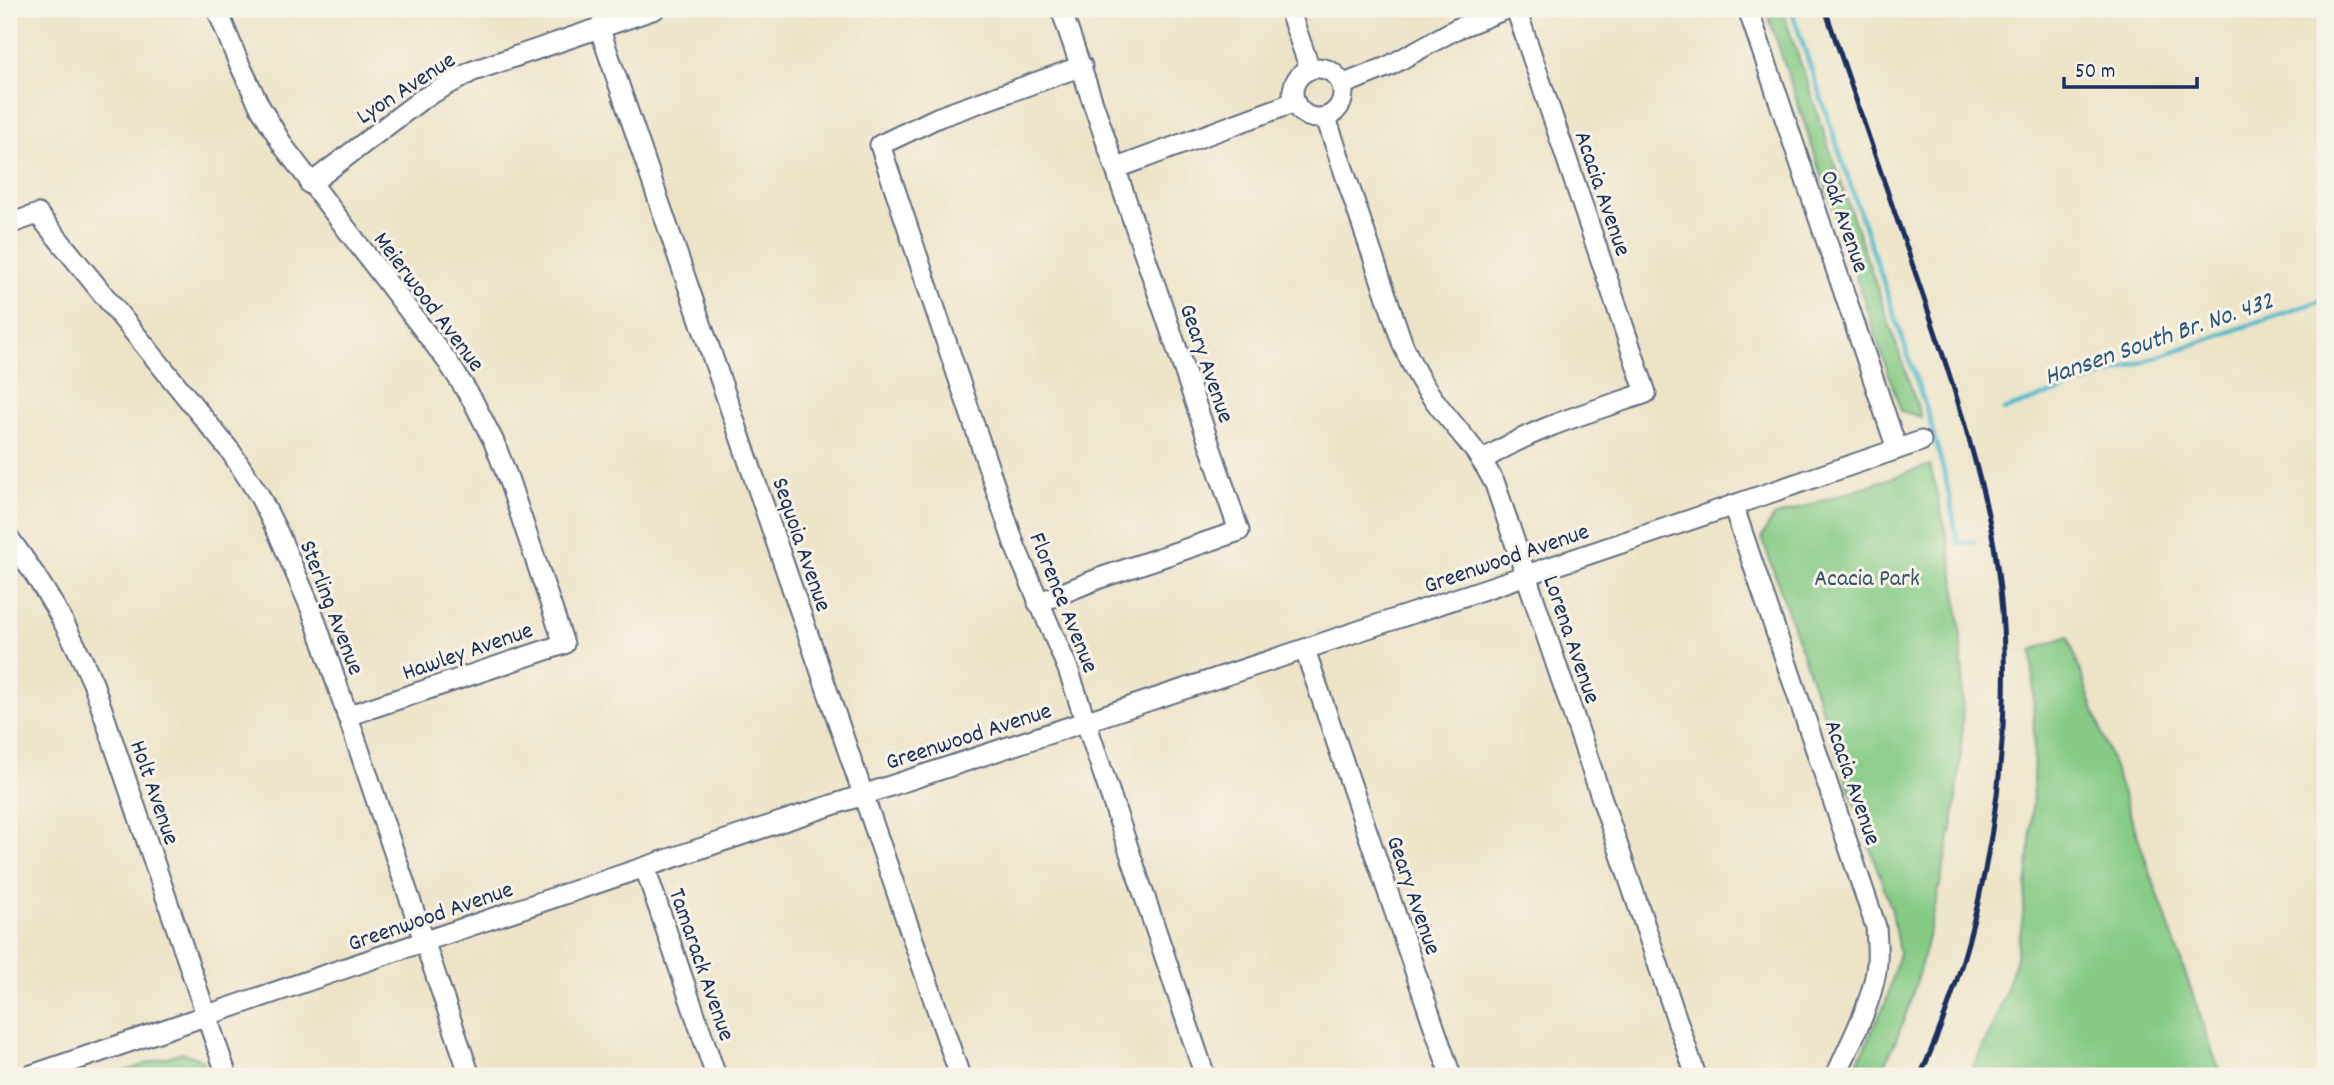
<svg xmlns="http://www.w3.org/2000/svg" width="2334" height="1085" font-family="Dekko,sans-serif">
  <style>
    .green { fill: #85cb85; stroke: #507d72; stroke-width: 2 }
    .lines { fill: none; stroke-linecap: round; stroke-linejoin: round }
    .stream { stroke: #4db8ca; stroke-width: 5 }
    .street-casing { stroke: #646e83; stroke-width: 23 }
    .street { stroke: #fff; stroke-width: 19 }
    .rail { stroke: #1b2f5e; stroke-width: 5 }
    .labels { text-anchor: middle; stroke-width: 6; stroke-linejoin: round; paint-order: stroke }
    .street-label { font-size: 24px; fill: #1b2f5e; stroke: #f7f3e8 }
    .park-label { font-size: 24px; fill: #365668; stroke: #f7f3e8 }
    .water-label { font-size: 26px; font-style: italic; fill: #2a587e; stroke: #f7f3e8 }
  </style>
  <rect width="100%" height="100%" fill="#f7f3e8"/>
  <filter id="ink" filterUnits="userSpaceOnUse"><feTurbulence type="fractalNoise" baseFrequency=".0143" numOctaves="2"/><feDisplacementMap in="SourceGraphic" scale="14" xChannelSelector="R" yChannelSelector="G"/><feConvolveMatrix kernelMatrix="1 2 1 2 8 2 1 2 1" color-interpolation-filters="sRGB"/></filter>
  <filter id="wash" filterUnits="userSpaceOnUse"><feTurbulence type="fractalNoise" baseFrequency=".00686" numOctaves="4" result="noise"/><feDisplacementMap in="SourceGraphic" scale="28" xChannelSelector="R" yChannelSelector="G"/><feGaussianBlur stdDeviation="1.57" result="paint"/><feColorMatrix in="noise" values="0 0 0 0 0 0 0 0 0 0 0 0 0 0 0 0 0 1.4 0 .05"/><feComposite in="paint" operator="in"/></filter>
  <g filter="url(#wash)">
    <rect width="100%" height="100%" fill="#ede4c7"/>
    <!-- green -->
    <g class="green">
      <path d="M 1766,9 L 1782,9 L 1921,417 L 1901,411 Z"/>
      <path d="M 1930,465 C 1936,492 1944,520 1949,547 C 1966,633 1967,736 1953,822 C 1947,854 1940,885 1933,916 C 1920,971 1906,1026 1879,1076 L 1851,1076 L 1887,999 L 1899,953 L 1892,911 L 1762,537 L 1773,517 Z"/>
      <path d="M 2068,636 L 2221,1076 L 1969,1076 C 1986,1041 2003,1006 2013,968 C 2021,939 2024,908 2027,879 C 2035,803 2035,726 2032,650 Z"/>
      <path d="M 182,1052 L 202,1060 L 208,1076 L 110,1076 Z"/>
    </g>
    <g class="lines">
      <!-- stream -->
      <g class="stream">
        <path d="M 1791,9 L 1929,417 L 1946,480 L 1958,543 L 1974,542"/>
        <path d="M 2004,410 L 2325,299"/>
      </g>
    </g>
  </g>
  <g filter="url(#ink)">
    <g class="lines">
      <!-- street casing -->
      <g class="street-casing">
        <g id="street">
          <path d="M 217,9 L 238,61 L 259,105 L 284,147 L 448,362 L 473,401 L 494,442 L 509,481 L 564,644 L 347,716"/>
          <path d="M 1289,9 L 1310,69"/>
          <path d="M 1748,9 L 1897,449"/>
          <path d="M 599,27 L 960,1076"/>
          <path d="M 1082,66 L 939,117 L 880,145 L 1015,546 L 1068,669 L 1205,1076"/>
          <circle cx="1318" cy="93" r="25"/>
          <path d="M 1342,85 L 1389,66 L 1456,29 L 1506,9"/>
          <path d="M 1326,118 L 1403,345 C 1412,365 1421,384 1435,401 C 1458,432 1477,448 1495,484 L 1696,1076"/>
          <path d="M 1117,168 L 1295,102"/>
          <path d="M 310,184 L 422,99 L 473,71 L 655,9"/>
          <path d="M 9,224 L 38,214 L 231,452 L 259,495 L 279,535 L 312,611 L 470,1076"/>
          <path d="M 1483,460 C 1533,428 1590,412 1646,393 L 1516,9"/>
          <path d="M 1733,505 L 1876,927 C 1877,944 1879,963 1874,981 C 1867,1013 1849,1045 1836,1076"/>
          <path d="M 9,538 C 45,587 69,628 93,683 L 227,1076"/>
          <path d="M 1038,603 L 1100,578 L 1239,531 L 1061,9"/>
          <path d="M 1305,650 L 1451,1076"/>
          <path d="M 645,868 L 716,1076"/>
          <path d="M 29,1076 C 308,981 586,885 866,794 C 1218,678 1570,562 1921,441"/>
        </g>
      </g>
      <!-- street -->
      <use href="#street" class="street"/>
      <!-- rail -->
      <path class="rail" d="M 1825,9 C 1855,96 1885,184 1915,272 C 1941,349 1968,426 1986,505 C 2027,684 1996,910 1920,1076"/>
    </g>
  </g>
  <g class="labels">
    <!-- street labels -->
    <g class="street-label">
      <text transform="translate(405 87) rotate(-33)" y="8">Lyon Avenue</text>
      <text transform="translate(1604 193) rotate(71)" y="8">Acacia Avenue</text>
      <text transform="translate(1846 221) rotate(71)" y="8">Oak Avenue</text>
      <text transform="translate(430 301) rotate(53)" y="8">Meierwood Avenue</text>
      <text transform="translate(1208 363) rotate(71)" y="8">Geary Avenue</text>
      <text transform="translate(803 544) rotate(71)" y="8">Sequoia Avenue</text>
      <text transform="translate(1506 557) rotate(-19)" y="8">Greenwood Avenue</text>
      <text transform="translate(1065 602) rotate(68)" y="8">Florence Avenue</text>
      <text transform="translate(333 607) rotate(69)" y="8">Sterling Avenue</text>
      <text transform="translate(1573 639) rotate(71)" y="8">Lorena Avenue</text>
      <text transform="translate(467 650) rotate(-19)" y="8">Hawley Avenue</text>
      <text transform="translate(968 735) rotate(-18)" y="8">Greenwood Avenue</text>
      <text transform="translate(1854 782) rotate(71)" y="8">Acacia Avenue</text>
      <text transform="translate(156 792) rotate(71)" y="8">Holt Avenue</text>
      <text transform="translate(1415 895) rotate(71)" y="8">Geary Avenue</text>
      <text transform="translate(430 915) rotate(-19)" y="8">Greenwood Avenue</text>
      <text transform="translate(703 964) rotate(71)" y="8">Tamarack Avenue</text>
    </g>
    <!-- park labels -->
    <g class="park-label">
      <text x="1867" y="585">Acacia Park</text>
    </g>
    <!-- water labels -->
    <g class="water-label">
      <text transform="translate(2158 337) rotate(-19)" y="9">Hansen South Br. No. 432</text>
    </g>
  </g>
  <!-- margin -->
  <rect width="2334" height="1085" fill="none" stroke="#f7f3e8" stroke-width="35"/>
  <!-- scale -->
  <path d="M2064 77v10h133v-10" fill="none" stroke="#1b2f5e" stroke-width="3.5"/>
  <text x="2075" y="77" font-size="21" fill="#1b2f5e" stroke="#f7f3e8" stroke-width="5" paint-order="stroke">50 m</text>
</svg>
